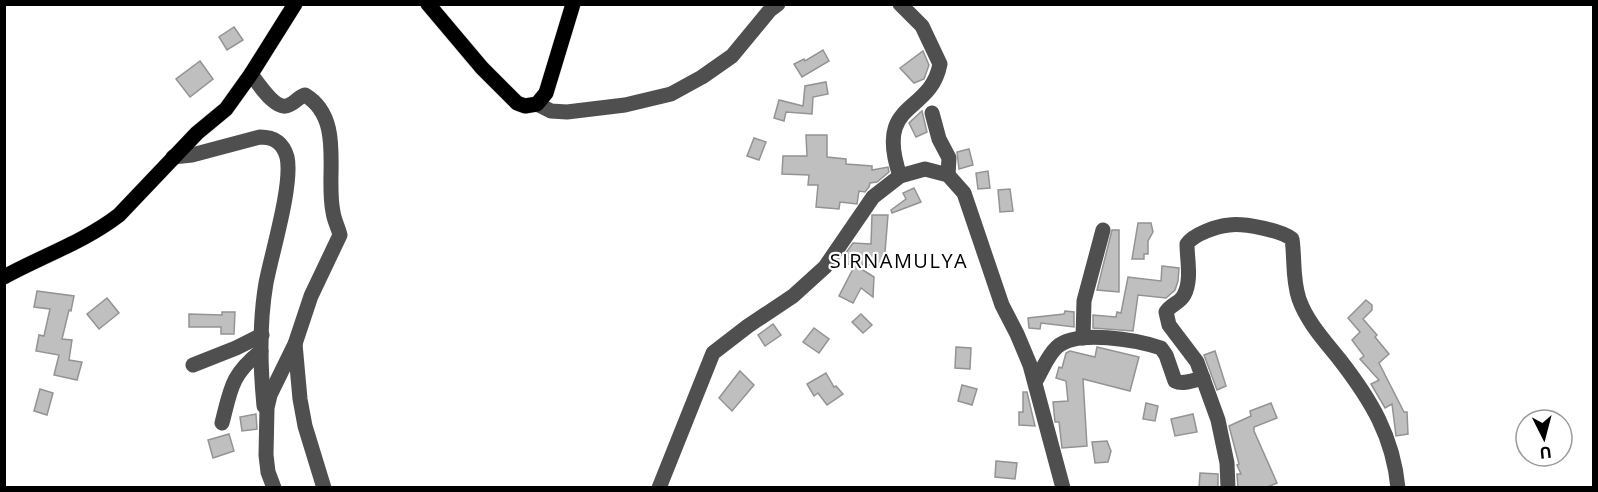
<svg xmlns="http://www.w3.org/2000/svg" width="1598" height="492" font-family="'Open Sans',sans-serif">
  <style>
    .building { fill: #bfbfbf; stroke: #939393; stroke-width: 1.5 }
    .lines { fill: none; stroke-linecap: round; stroke-linejoin: round }
    .major-casing { stroke: #dbdbdb; stroke-width: 16 }
    .minor { stroke: #4f4f4f; stroke-width: 15 }
    .major { stroke: #000; stroke-width: 15 }
    .labels { text-anchor: middle; stroke-width: 4.5; stroke-linejoin: round; paint-order: stroke }
    .quarter-label { font-size: 20px; letter-spacing: 1.5px; fill: #000; stroke: #fff }
  </style>
  <rect width="100%" height="100%" fill="#fff"/>
  <!-- building -->
  <g class="building">
    <path d="M 234,27 L 243,40 L 227,50 L 219,37 Z"/>
    <path d="M 823,50 L 829,61 L 802,77 L 794,64 L 804,59 L 805,61 Z"/>
    <path d="M 923,51 L 929,65 L 924,79 L 914,83 L 900,68 Z"/>
    <path d="M 200,61 L 213,79 L 190,97 L 176,79 Z"/>
    <path d="M 826,82 L 828,94 L 813,97 L 812,114 L 786,112 L 784,121 L 774,118 L 779,100 L 803,106 L 805,86 Z"/>
    <path d="M 922,111 L 927,132 L 916,137 L 909,123 Z"/>
    <path d="M 806,135 L 827,135 L 827,157 L 846,159 L 846,164 L 872,166 L 872,170 L 888,167 L 889,172 L 877,182 L 870,183 L 869,187 L 865,192 L 859,191 L 857,204 L 840,202 L 839,209 L 816,207 L 818,185 L 808,185 L 809,175 L 782,174 L 783,156 L 807,156 Z"/>
    <path d="M 754,138 L 766,142 L 759,160 L 747,156 Z"/>
    <path d="M 969,149 L 973,165 L 959,169 L 957,152 Z"/>
    <path d="M 988,171 L 990,188 L 978,189 L 976,173 Z"/>
    <path d="M 914,188 L 921,202 L 892,213 L 891,210 L 906,199 L 903,193 Z"/>
    <path d="M 1010,189 L 1013,211 L 1000,212 L 998,190 Z"/>
    <path d="M 872,215 L 888,215 L 884,265 L 845,264 L 845,254 L 853,243 L 871,244 Z"/>
    <path d="M 1138,223 L 1151,223 L 1153,232 L 1148,241 L 1148,254 L 1144,254 L 1144,259 L 1132,259 Z"/>
    <path d="M 1112,230 L 1119,230 L 1119,292 L 1097,290 Z"/>
    <path d="M 855,265 L 874,277 L 873,297 L 861,288 L 853,303 L 839,296 Z"/>
    <path d="M 1162,266 L 1179,268 L 1178,281 L 1175,290 L 1166,298 L 1138,295 L 1133,331 L 1093,328 L 1093,315 L 1116,317 L 1117,312 L 1121,313 L 1128,277 L 1161,281 Z"/>
    <path d="M 37,291 L 74,296 L 71,311 L 69,310 L 62,339 L 72,340 L 69,360 L 82,362 L 77,380 L 54,375 L 59,355 L 36,351 L 39,335 L 44,336 L 50,309 L 34,307 Z"/>
    <path d="M 107,298 L 119,313 L 99,329 L 87,314 Z"/>
    <path d="M 1366,300 L 1372,305 L 1372,310 L 1363,319 L 1377,335 L 1375,337 L 1389,354 L 1379,363 L 1404,412 L 1407,412 L 1408,434 L 1396,436 L 1392,404 L 1385,408 L 1371,384 L 1379,380 L 1360,359 L 1364,356 L 1352,340 L 1360,332 L 1348,318 Z"/>
    <path d="M 1065,311 L 1074,312 L 1074,327 L 1041,323 L 1040,329 L 1029,328 L 1028,318 L 1064,314 Z"/>
    <path d="M 222,312 L 235,312 L 234,334 L 221,334 L 221,327 L 189,327 L 189,314 L 222,315 Z"/>
    <path d="M 861,314 L 872,325 L 863,333 L 852,322 Z"/>
    <path d="M 773,324 L 781,335 L 765,346 L 758,335 Z"/>
    <path d="M 814,328 L 829,339 L 819,353 L 803,342 Z"/>
    <path d="M 956,347 L 971,348 L 970,369 L 955,368 Z"/>
    <path d="M 1097,347 L 1139,357 L 1130,391 L 1083,379 L 1087,446 L 1062,448 L 1059,422 L 1055,422 L 1053,402 L 1068,401 L 1066,381 L 1056,378 L 1059,367 L 1062,368 L 1066,353 L 1070,351 L 1095,357 Z"/>
    <path d="M 1215,351 L 1226,386 L 1217,390 L 1204,355 Z"/>
    <path d="M 740,371 L 754,385 L 732,411 L 719,398 Z"/>
    <path d="M 826,373 L 834,387 L 836,386 L 843,394 L 827,405 L 818,393 L 814,396 L 807,384 Z"/>
    <path d="M 962,385 L 977,389 L 972,405 L 958,401 Z"/>
    <path d="M 40,389 L 53,393 L 47,415 L 34,411 Z"/>
    <path d="M 1023,392 L 1027,392 L 1035,426 L 1019,425 L 1019,412 L 1023,412 Z"/>
    <path d="M 1146,403 L 1158,406 L 1155,421 L 1143,419 Z"/>
    <path d="M 1271,403 L 1277,418 L 1254,427 L 1254,431 L 1277,483 L 1265,488 L 1238,488 L 1237,474 L 1241,474 L 1237,465 L 1239,464 L 1229,426 L 1251,416 L 1250,411 Z"/>
    <path d="M 256,414 L 257,429 L 242,431 L 240,417 Z"/>
    <path d="M 1193,414 L 1197,432 L 1175,436 L 1171,419 Z"/>
    <path d="M 229,434 L 234,451 L 213,458 L 208,440 Z"/>
    <path d="M 1107,441 L 1111,451 L 1108,462 L 1095,463 L 1092,442 Z"/>
    <path d="M 996,461 L 1017,463 L 1015,479 L 995,477 Z"/>
    <path d="M 1200,473 L 1218,474 L 1218,488 L 1199,488 Z"/>
  </g>
  <g class="lines">
    <!-- major casing -->
    <g class="major-casing">
      <g id="major">
        <path d="M 428,4 L 482,68 L 517,103 L 525,106 L 537,104 L 546,93 L 573,4"/>
        <path d="M 4,277 C 42,256 84,242 119,215 L 197,133 L 226,109 L 251,74 L 295,4"/>
      </g>
    </g>
    <!-- minor -->
    <g class="minor">
      <path d="M 900,4 L 922,26 L 940,64 C 930,116 874,99 900,176"/>
      <path d="M 251,74 C 258,83 276,112 289,105 C 295,103 298,97 305,95 C 345,119 325,175 333,212 C 334,220 338,227 340,235 L 311,296 L 295,344 L 270,395 L 267,408 L 266,455 L 268,472 L 274,488"/>
      <path d="M 537,104 L 551,111 L 567,112 L 625,105 L 671,94 L 702,77 L 732,56 L 770,10 L 778,4"/>
      <path d="M 932,113 L 939,139 L 949,158 L 948,175"/>
      <path d="M 173,157 L 192,155 L 260,137 C 274,137 283,143 287,157 C 293,184 272,252 266,283 C 259,324 260,365 264,406"/>
      <path d="M 1083,338 L 1084,301 L 1103,230"/>
      <path d="M 295,344 L 300,399 L 305,426 L 324,488"/>
      <path d="M 193,365 L 236,348 L 262,335"/>
      <path d="M 1035,382 C 1042,371 1047,356 1057,347 C 1077,329 1137,340 1161,348 L 1166,355 L 1175,381 C 1183,385 1194,380 1203,378"/>
      <path d="M 222,423 C 231,388 231,375 261,351"/>
      <path d="M 659,488 L 713,353 L 748,326 L 793,296 L 825,267 L 873,197 L 900,176 L 925,169 L 948,175 L 964,193 L 1002,305 L 1017,334 L 1030,365 L 1063,488"/>
      <path d="M 1228,488 L 1227,463 L 1218,420 L 1197,362 L 1169,325 L 1166,312 C 1171,304 1180,303 1184,295 C 1192,280 1187,260 1187,244 C 1194,234 1217,226 1229,225 C 1244,223 1280,230 1292,239 C 1295,259 1292,278 1299,299 C 1307,322 1325,341 1340,360 C 1371,400 1393,436 1398,488"/>
    </g>
    <!-- major -->
    <use href="#major" class="major"/>
  </g>
  <g class="labels">
    <!-- quarter labels -->
    <g class="quarter-label">
      <text x="899" y="268">SIRNAMULYA</text>
    </g>
  </g>
  <!-- border -->
  <rect width="1598" height="492" fill="none" stroke="#000000" stroke-width="12"/>
  <!-- north arrow -->
  <g transform="translate(1544 438) rotate(174)"><circle r="28" fill="#ffffff" stroke="#999999" stroke-width="1.5"/>
  <path d="M0-4.5L10 22L0 15L-10 22Z" fill="#000000"/>
  <text y="-9" font-size="16" font-weight="bold" text-anchor="middle" fill="#000000">U</text>
  </g>
</svg>
